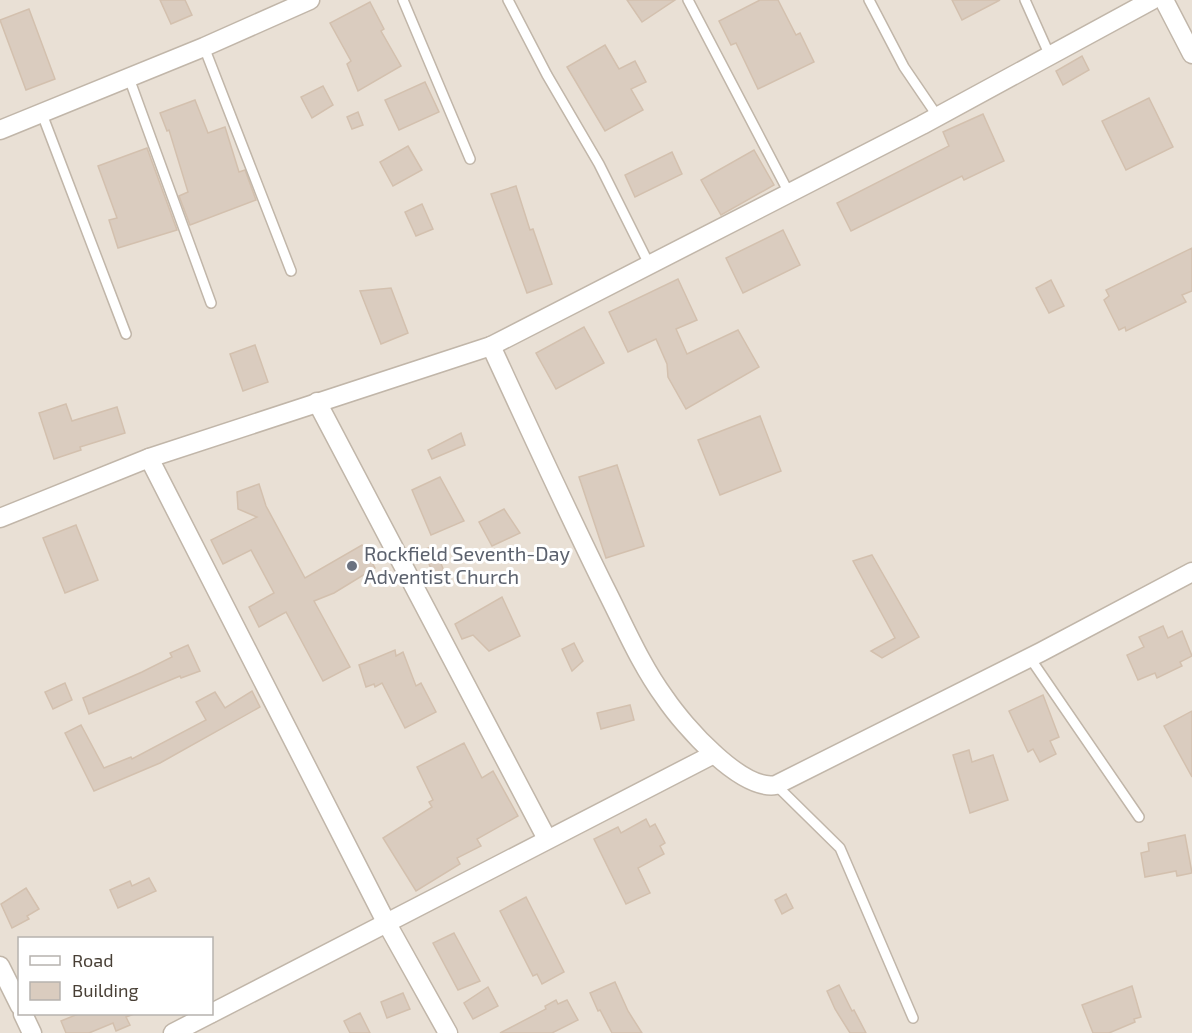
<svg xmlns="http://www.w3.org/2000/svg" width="1192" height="1033" font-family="'Exo 2',sans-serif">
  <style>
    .residential { fill: #e9e0d5; fill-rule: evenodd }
    .building { fill: #daccbf; stroke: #d3c0ae; stroke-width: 1.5 }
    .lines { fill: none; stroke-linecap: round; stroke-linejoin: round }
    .lane-casing { stroke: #c1b6a9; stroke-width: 12 }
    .street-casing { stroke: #c1b6a9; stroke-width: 21 }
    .lane { stroke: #fff; stroke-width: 9 }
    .street { stroke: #fff; stroke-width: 18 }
    .worship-dot { fill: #6b7280; stroke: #fff; stroke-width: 2 }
    .labels { text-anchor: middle; stroke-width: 6; stroke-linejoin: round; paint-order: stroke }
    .worship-label { font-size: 20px; fill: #5b616d; stroke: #fff; text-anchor: start }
  </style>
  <rect width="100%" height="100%" fill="#f5efe7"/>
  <!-- residential -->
  <path class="residential" d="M 0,0 L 1192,0 L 1192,1033 L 0,1033 ZM 20,938 L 212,938 L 212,1014 L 20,1014 Z"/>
  <!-- building -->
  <g class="building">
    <path d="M 160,0 L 185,0 L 192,15 L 171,24 Z"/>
    <path d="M 627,0 L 675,0 L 642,22 Z"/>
    <path d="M 760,0 L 778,0 L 796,35 L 800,33 L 814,62 L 758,89 L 736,43 L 731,45 L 719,21 Z"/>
    <path d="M 952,0 L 1000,0 L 962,20 Z"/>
    <path d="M 370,2 L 384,29 L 381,31 L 401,66 L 358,91 L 347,64 L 351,61 L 330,23 Z"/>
    <path d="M 29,9 L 55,79 L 26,90 L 0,20 Z"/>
    <path d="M 605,45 L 619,69 L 635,61 L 646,82 L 631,89 L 643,110 L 605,131 L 567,67 Z"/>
    <path d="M 1082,56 L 1089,70 L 1063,85 L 1056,71 Z"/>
    <path d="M 425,82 L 439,112 L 399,130 L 385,100 Z"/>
    <path d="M 323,86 L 333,105 L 312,118 L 301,97 Z"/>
    <path d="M 1149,98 L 1173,147 L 1126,170 L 1102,121 Z"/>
    <path d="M 195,100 L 208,133 L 225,127 L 239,172 L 245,170 L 256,200 L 190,225 L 179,196 L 188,192 L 169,130 L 167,131 L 160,113 Z"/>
    <path d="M 358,112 L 363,125 L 352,129 L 347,117 Z"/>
    <path d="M 983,114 L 1004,161 L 964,180 L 962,176 L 851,231 L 837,203 L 949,146 L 943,132 Z"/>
    <path d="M 408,146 L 422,170 L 393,186 L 380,162 Z"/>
    <path d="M 147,148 L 177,230 L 118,248 L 109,220 L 117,218 L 98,166 Z"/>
    <path d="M 754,150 L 774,185 L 721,215 L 701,180 Z"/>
    <path d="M 672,152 L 682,174 L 635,197 L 625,175 Z"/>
    <path d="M 516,186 L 530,230 L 533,229 L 552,284 L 527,293 L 491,194 Z"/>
    <path d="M 422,204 L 433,229 L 416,236 L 405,212 Z"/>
    <path d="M 783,230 L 800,265 L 743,293 L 726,258 Z"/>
    <path d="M 1192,248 L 1192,291 L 1182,295 L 1186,302 L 1126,331 L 1125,327 L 1119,330 L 1104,300 L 1109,296 L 1106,290 Z"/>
    <path d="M 678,279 L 697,320 L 676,329 L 687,354 L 738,330 L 759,367 L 686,409 L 668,377 L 667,364 L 656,339 L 628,352 L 609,312 Z"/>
    <path d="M 1051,280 L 1064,306 L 1049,313 L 1036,288 Z"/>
    <path d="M 391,288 L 408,333 L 381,344 L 360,291 Z"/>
    <path d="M 584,327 L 604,363 L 556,389 L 536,353 Z"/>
    <path d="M 255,345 L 268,382 L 243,391 L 230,354 Z"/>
    <path d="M 66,404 L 72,421 L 117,407 L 125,433 L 80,447 L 81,450 L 54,459 L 39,413 Z"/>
    <path d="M 760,416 L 781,471 L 720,495 L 698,440 Z"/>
    <path d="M 461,433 L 465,445 L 432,459 L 428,450 Z"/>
    <path d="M 617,465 L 644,546 L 606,558 L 579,477 Z"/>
    <path d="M 440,477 L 464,521 L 431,535 L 412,490 Z"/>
    <path d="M 259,484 L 266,506 L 305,578 L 362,545 L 375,568 L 334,593 L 314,601 L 350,667 L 323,681 L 286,612 L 259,627 L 249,607 L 274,593 L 251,550 L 223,564 L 211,540 L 257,517 L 238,509 L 237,492 Z"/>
    <path d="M 504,509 L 520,533 L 492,546 L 479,522 Z"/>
    <path d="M 76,525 L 98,580 L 65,593 L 43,538 Z"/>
    <path d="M 434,546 L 448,581 L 438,585 L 423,550 Z"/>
    <path d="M 872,555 L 919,637 L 882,658 L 871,651 L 895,638 L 853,561 Z"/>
    <path d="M 502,597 L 520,636 L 489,651 L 473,635 L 462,639 L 455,624 Z"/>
    <path d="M 1163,626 L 1168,638 L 1182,631 L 1192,656 L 1180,662 L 1182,666 L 1157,678 L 1155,673 L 1138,680 L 1127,655 L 1144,647 L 1139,637 Z"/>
    <path d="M 574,643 L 583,661 L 572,671 L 562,649 Z"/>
    <path d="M 188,645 L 200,671 L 181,678 L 180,676 L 89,714 L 83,698 L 142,672 L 172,657 L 170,653 Z"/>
    <path d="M 395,650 L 396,656 L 403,652 L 416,686 L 421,683 L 436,712 L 405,728 L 382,683 L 375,687 L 374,684 L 366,687 L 359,665 Z"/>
    <path d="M 65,683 L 72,700 L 53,709 L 45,692 Z"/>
    <path d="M 252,691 L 260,707 L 160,763 L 94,791 L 65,733 L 81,725 L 104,768 L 131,757 L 132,759 L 206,720 L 196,702 L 215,692 L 225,708 Z"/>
    <path d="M 1043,695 L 1059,737 L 1050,741 L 1056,754 L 1040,762 L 1033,749 L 1028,752 L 1009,711 Z"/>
    <path d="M 630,705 L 634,720 L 601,729 L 597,713 Z"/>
    <path d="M 1192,711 L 1192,777 L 1164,726 Z"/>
    <path d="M 464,743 L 482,778 L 493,771 L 518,816 L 477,839 L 481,846 L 457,858 L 460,864 L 416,891 L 383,838 L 432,807 L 429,802 L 433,800 L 417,767 Z"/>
    <path d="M 969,750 L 972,762 L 993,755 L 1008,800 L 970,813 L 953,755 Z"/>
    <path d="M 646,819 L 650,827 L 655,824 L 665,843 L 660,846 L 664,854 L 638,868 L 650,893 L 626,904 L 594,839 L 618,827 L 621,833 Z"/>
    <path d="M 1185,835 L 1192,873 L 1177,876 L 1176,871 L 1145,877 L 1141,853 L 1149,851 L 1148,843 Z"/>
    <path d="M 149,878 L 156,891 L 118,908 L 110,890 L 130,881 L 132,886 Z"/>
    <path d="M 26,888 L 39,909 L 27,916 L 29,919 L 12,928 L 1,904 Z"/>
    <path d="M 786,894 L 793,908 L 782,914 L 775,900 Z"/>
    <path d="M 526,897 L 564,972 L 542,984 L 537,974 L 533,976 L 500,911 Z"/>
    <path d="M 454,933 L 480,981 L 458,990 L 433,943 Z"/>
    <path d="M 615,982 L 628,1011 L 642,1033 L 612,1033 L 600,1010 L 598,1011 L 590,993 Z"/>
    <path d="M 839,985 L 852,1011 L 854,1010 L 866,1033 L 850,1033 L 835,1009 L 827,991 Z"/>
    <path d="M 1132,986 L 1141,1017 L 1134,1019 L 1135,1022 L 1109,1033 L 1093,1033 L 1082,1005 Z"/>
    <path d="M 488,987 L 498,1006 L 473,1019 L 464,1003 Z"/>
    <path d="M 403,993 L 410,1009 L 387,1018 L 381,1002 Z"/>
    <path d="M 556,1000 L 558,1004 L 567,1000 L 578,1020 L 552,1033 L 500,1033 L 546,1009 L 545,1006 Z"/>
    <path d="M 360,1013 L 370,1033 L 350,1033 L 344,1021 Z"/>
    <path d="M 78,1014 L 134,1014 L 126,1017 L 130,1025 L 116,1031 L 113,1023 L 89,1033 L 66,1033 L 61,1021 Z"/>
  </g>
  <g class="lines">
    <!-- lane casing -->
    <g class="lane-casing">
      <g id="lane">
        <path d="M 403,0 L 470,159"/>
        <path d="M 508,0 L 547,75 L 599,164 L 650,266"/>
        <path d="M 688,0 L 789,193"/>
        <path d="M 869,0 L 904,67 L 938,117"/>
        <path d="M 1025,0 L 1050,56"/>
        <path d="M 204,47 L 291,271"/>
        <path d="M 129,78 L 211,303"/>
        <path d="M 42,114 L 126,334"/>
        <path d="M 1030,658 L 1139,817"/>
        <path d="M 776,785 L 840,848 L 913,1018"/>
      </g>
    </g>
    <!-- street casing -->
    <g class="street-casing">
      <g id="street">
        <path d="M 1164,0 L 1192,54"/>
        <path d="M 0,130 L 204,47 L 310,0"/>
        <path d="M 491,346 C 528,426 565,507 604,586 C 623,623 640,664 665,698 C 684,726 741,791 776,785 L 1041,652 L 1192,572"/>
        <path d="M 317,402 L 547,839"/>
        <path d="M 149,458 L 491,346 L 922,125 L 1152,0"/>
        <path d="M 0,518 L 149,458 L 386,922 L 448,1033"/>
        <path d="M 0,966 L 20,1006"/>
        <path d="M 212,1013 L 714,754"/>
        <path d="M 23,1014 L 32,1033"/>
        <path d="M 173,1033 L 210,1014"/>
      </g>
    </g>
    <!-- lane -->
    <use href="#lane" class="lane"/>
    <!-- street -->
    <use href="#street" class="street"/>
  </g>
  <!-- markers -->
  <circle class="worship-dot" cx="352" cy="566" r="6"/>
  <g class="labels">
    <!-- worship labels -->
    <g class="worship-label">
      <text x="364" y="561">Rockfield Seventh-Day<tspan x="364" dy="23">Adventist Church</tspan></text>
    </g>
  </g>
  <!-- legend -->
  <rect x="18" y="937" width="195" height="78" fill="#ffffff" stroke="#b6b2ae" stroke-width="1.5"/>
  <rect x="30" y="956" width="30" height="9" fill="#ffffff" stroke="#b6b2ae" stroke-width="1.5"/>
  <text x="72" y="967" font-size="18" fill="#483f35">Road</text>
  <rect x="30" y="982" width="30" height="18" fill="#daccbf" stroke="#b6b2ae" stroke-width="1.5"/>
  <text x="72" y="997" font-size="18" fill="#483f35">Building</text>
</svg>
